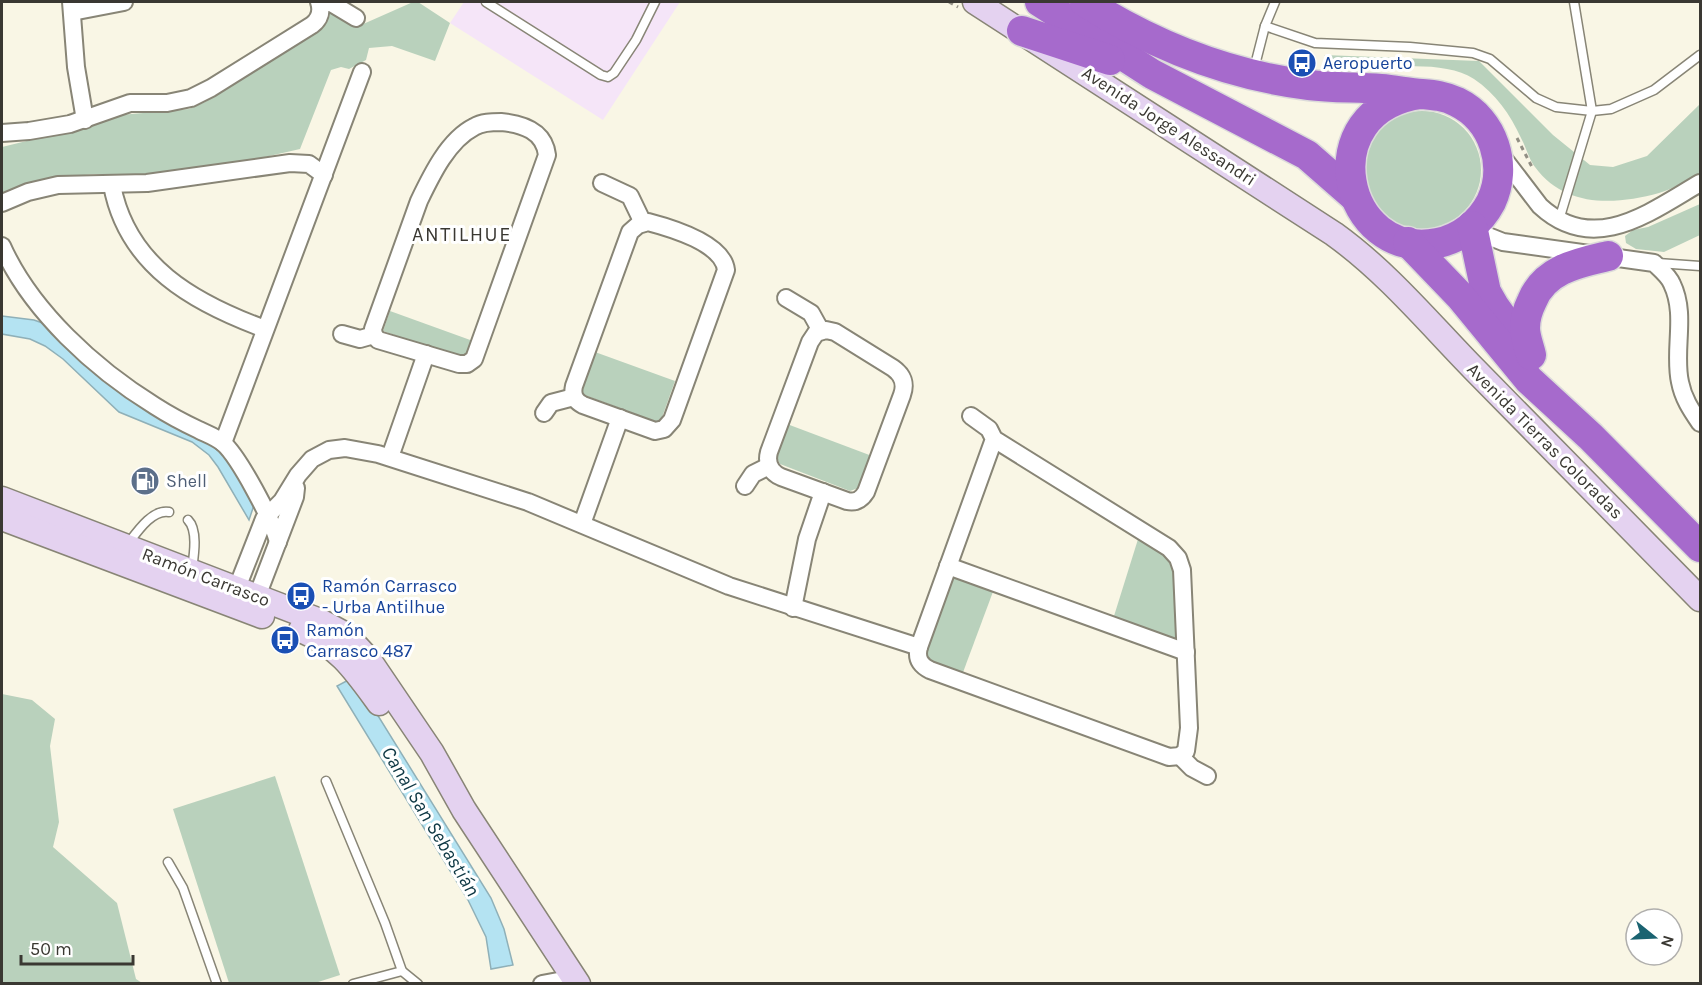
<svg xmlns="http://www.w3.org/2000/svg" width="1702" height="985" font-family="Karla,sans-serif">
  <style>
    .education { fill: #f5e5f8 }
    .green { fill: #b9d1bc }
    .water { fill: #b4e3f2; stroke: #8fb0b8; stroke-width: 1.5 }
    .lines { fill: none; stroke-linecap: round; stroke-linejoin: round }
    .lane-casing { stroke: #888576; stroke-width: 11 }
    .street-casing { stroke: #888576; stroke-width: 20 }
    .secondary-casing { stroke: #888576; stroke-width: 27 }
    .highway-casing { stroke: #dcdbda; stroke-width: 33 }
    .path { stroke: #928f84; stroke-width: 3; stroke-dasharray: 4.5 4.5; stroke-linecap: butt }
    .lane { stroke: #fff; stroke-width: 8 }
    .street { stroke: #fff; stroke-width: 16 }
    .secondary { stroke: #e4d2f0; stroke-width: 24 }
    .highway { stroke: #a66acc; stroke-width: 30 }
    .labels { text-anchor: middle; stroke-width: 6; stroke-linejoin: round; paint-order: stroke }
    .transit-label { font-size: 18px; fill: #164399; stroke: #fff; text-anchor: start }
    .street-label { font-size: 18px; fill: #3a3832; stroke: #fff }
    .service-label { font-size: 18px; fill: #4e5e75; stroke: #fff; text-anchor: start }
    .neighbourhood-label { font-size: 20px; letter-spacing: 1.5px; fill: #3a3832; stroke: #fff }
    .water-label { font-size: 20px; font-style: italic; fill: #0d3743; stroke: #fff }
  </style>
  <rect width="100%" height="100%" fill="#f9f6e5"/>
  <!-- education -->
  <path class="education" d="M 464,2 L 680,2 L 603,120 L 450,23 Z"/>
  <!-- green -->
  <g class="green">
    <path d="M 413,2 L 418,2 L 450,23 L 435,61 L 392,46 L 369,48 L 366,60 L 349,69 L 341,67 L 331,70 L 300,149 L 248,161 L 164,174 L 95,174 L 63,177 L 2,198 L 2,147 L 92,125 L 120,115 L 189,109 L 205,102 L 287,51 L 318,30 L 331,10 L 361,25 Z"/>
    <path d="M 1324,55 L 1479,61 L 1553,135 L 1590,165 L 1613,167 L 1647,156 L 1700,104 L 1700,174 C 1687,180 1673,189 1659,193 C 1615,205 1565,208 1535,167 C 1529,159 1526,147 1521,138 C 1510,114 1496,94 1474,79 C 1443,59 1388,68 1353,70 L 1339,65 Z"/>
    <circle cx="1422" cy="170" r="59"/>
    <path d="M 1700,204 L 1700,235 L 1664,252 L 1636,249 L 1626,243 L 1625,236 L 1633,230 L 1648,227 Z"/>
    <path d="M 390,311 L 473,341 L 466,360 L 383,331 Z"/>
    <path d="M 595,352 L 675,381 L 660,423 L 579,393 Z"/>
    <path d="M 787,424 L 872,456 L 861,487 L 850,491 L 780,464 L 776,456 Z"/>
    <path d="M 1139,536 L 1173,558 L 1176,640 L 1114,616 Z"/>
    <path d="M 962,577 L 994,589 L 962,675 L 922,660 L 953,579 Z"/>
    <path d="M 2,694 L 32,700 L 55,719 L 50,746 L 59,822 L 53,847 L 117,903 L 136,979 L 142,983 L 2,983 Z"/>
    <path d="M 275,776 L 340,975 L 315,983 L 229,983 L 173,809 Z"/>
  </g>
  <!-- water -->
  <g class="water">
    <path d="M 2,316 L 34,320 L 48,325 L 228,456 L 255,502 L 249,520 L 218,467 L 209,455 L 192,442 L 119,412 L 63,359 L 45,346 L 30,339 L 2,334 Z"/>
    <path d="M 354,677 L 491,898 L 504,929 L 513,965 L 491,969 L 486,937 L 468,900 L 337,686 Z"/>
  </g>
  <g class="lines">
    <!-- lane casing -->
    <g class="lane-casing">
      <g id="lane">
        <path d="M 486,2 L 601,75 L 608,77 L 614,73 L 636,40 L 655,2"/>
        <path d="M 1265,26 L 1315,43 L 1410,47 L 1473,53 L 1490,59 L 1536,98 L 1556,107 L 1592,111 L 1611,109 L 1654,90 L 1700,55"/>
        <path d="M 1254,69 L 1265,26 L 1275,2"/>
        <path d="M 1559,220 L 1592,111 L 1574,2"/>
        <path d="M 1658,263 L 1700,266"/>
        <path d="M 188,520 C 198,530 194,555 192,569"/>
        <path d="M 127,545 C 137,532 152,509 169,512"/>
        <path d="M 326,781 L 385,923 L 402,971 L 418,984"/>
        <path d="M 168,862 L 183,888 L 217,984"/>
        <path d="M 353,984 L 402,971"/>
      </g>
    </g>
    <!-- street casing -->
    <g class="street-casing">
      <g id="street">
        <path d="M 71,2 L 76,67 L 85,120"/>
        <path d="M 320,3 L 331,3 L 356,18"/>
        <path d="M 72,12 L 124,2"/>
        <path d="M 501,122 C 523,124 544,131 547,155 L 474,359 L 467,364 L 459,364 L 378,340 L 374,335 L 373,329 L 419,201 C 431,176 448,140 474,127 C 482,122 492,122 501,122 Z"/>
        <path d="M 2,133 L 29,131 L 70,124 L 130,103 L 167,103 L 191,98 L 211,88 L 312,25 C 320,19 322,11 319,2"/>
        <path d="M 1501,155 L 1540,206 C 1594,256 1650,212 1700,183"/>
        <path d="M 602,183 L 630,196 L 643,223"/>
        <path d="M 112,185 C 127,266 194,303 265,329"/>
        <path d="M 2,203 L 28,192 L 58,185 L 147,183 L 290,163 L 309,164 L 324,175"/>
        <path d="M 648,222 C 671,228 723,243 726,270 L 672,420 L 664,429 L 655,431 L 583,405 C 575,401 572,395 574,386 L 630,232 L 638,225 Z"/>
        <path d="M 1472,226 L 1488,236 L 1503,242 L 1654,263 C 1660,269 1669,276 1672,284 C 1687,315 1673,350 1680,382 C 1683,398 1691,410 1700,423"/>
        <path d="M 2,246 C 31,311 95,369 155,406 C 169,415 184,423 199,430 C 207,434 216,437 223,443 C 239,457 273,521 278,542"/>
        <path d="M 786,298 L 811,313 L 821,331"/>
        <path d="M 826,330 L 835,332 L 893,368 C 903,375 906,384 902,395 L 866,492 C 861,500 856,503 847,501 L 781,477 C 770,472 766,463 769,452 L 810,342 L 816,333 Z"/>
        <path d="M 342,334 L 360,339 L 374,335"/>
        <path d="M 544,413 L 551,403 L 574,397"/>
        <path d="M 971,416 L 989,429 L 994,439 L 1169,548 L 1178,558 L 1182,570 L 1189,728 L 1186,751 L 1180,756 L 1169,757 L 930,670 C 920,665 916,658 919,647 L 994,439"/>
        <path d="M 223,443 L 362,72"/>
        <path d="M 390,457 L 426,354"/>
        <path d="M 745,486 L 753,474 L 769,466"/>
        <path d="M 582,524 L 620,418"/>
        <path d="M 948,566 L 1186,652"/>
        <path d="M 233,598 L 264,519 L 282,501 L 298,475 L 312,459 L 329,450 L 345,448 L 378,454 L 528,502 L 729,586 L 919,647"/>
        <path d="M 253,607 L 295,497 L 296,488"/>
        <path d="M 793,608 L 807,539 L 823,492"/>
        <path d="M 1180,756 L 1192,768 L 1207,776"/>
        <path d="M 542,984 L 574,978"/>
      </g>
    </g>
    <!-- secondary casing -->
    <g class="secondary-casing">
      <g id="secondary">
        <path d="M 975,2 L 1334,234 C 1387,272 1429,323 1474,369 C 1549,446 1625,522 1700,599"/>
        <path d="M 2,499 L 320,621 L 346,635 L 369,660 L 432,753 L 464,810 L 578,984"/>
        <path d="M 2,518 L 262,616"/>
        <path d="M 301,630 C 339,646 355,670 379,703"/>
      </g>
    </g>
    <!-- highway casing -->
    <g class="highway-casing">
      <g id="highway">
        <path d="M 1040,2 L 1152,74 L 1307,155 L 1355,197"/>
        <path d="M 1085,2 C 1153,45 1228,75 1309,85 C 1333,88 1357,87 1381,89 C 1395,90 1408,93 1422,94 C 1434,95 1445,96 1457,102 C 1494,120 1508,166 1491,202 C 1480,223 1461,238 1438,243 C 1342,262 1309,109 1421,94"/>
        <path d="M 1022,31 L 1110,60"/>
        <path d="M 1472,226 L 1486,292 L 1494,306 L 1512,331"/>
        <path d="M 1408,242 L 1460,296 L 1529,380 L 1591,437 L 1700,547"/>
        <path d="M 1531,355 C 1529,346 1525,337 1525,328 C 1525,318 1528,309 1532,301 C 1545,269 1578,263 1608,256"/>
      </g>
    </g>
    <!-- path -->
    <g class="path">
      <path d="M 949,2 L 958,7"/>
      <path d="M 1517,138 L 1532,167"/>
    </g>
    <!-- lane -->
    <use href="#lane" class="lane"/>
    <!-- street -->
    <use href="#street" class="street"/>
    <!-- secondary -->
    <use href="#secondary" class="secondary"/>
    <!-- highway -->
    <use href="#highway" class="highway"/>
  </g>
  <!-- icons -->
  <defs>
    <g id="bus-disc" transform="scale(1.5)"><circle r="9.5" fill="#1a4fb4" stroke="#fff"/><path d="M-5-6H5V4H4V6H2V4H-2V6H-4V4H-5ZM-3.5-4V0h7V-4ZM-3.5 1.2v1.5H-2V1.2ZM2 1.2v1.5H3.5V1.2Z" fill="#fff"/></g>
    <g id="fuel-disc" transform="scale(1.5)"><circle r="9.5" fill="#5c6f8a" stroke="#fff"/><path d="M-5.5-6h7V0h2V4h1.3V-2.5L3-4.5l.8-.8L6-3V5H2.5V1h-1V6h-7ZM-4.2-4.7v3.2H.2V-4.7Z" fill="#fff"/></g>
  </defs>
  <g fill-rule="evenodd">
    <use href="#bus-disc" x="1302" y="63"/>
    <use href="#fuel-disc" x="145" y="481"/>
    <use href="#bus-disc" x="301" y="596"/>
    <use href="#bus-disc" x="285" y="640"/>
  </g>
  <g class="labels">
    <!-- transit labels -->
    <g class="transit-label">
      <text x="1323" y="69">Aeropuerto</text>
      <text x="322" y="592">Ramón Carrasco<tspan x="322" dy="21">- Urba Antilhue</tspan></text>
      <text x="306" y="636">Ramón<tspan x="306" dy="21">Carrasco 487</tspan></text>
    </g>
    <!-- street labels -->
    <g class="street-label">
      <text transform="translate(1169 126) rotate(33)" y="6">Avenida Jorge Alessandri</text>
      <text transform="translate(1545 441) rotate(45)" y="6">Avenida Tierras Coloradas</text>
      <text transform="translate(206 577) rotate(21)" y="6">Ramón Carrasco</text>
    </g>
    <!-- service labels -->
    <g class="service-label">
      <text x="166" y="487">Shell</text>
    </g>
    <!-- neighbourhood labels -->
    <g class="neighbourhood-label">
      <text x="462" y="241">ANTILHUE</text>
    </g>
    <!-- water labels -->
    <g class="water-label">
      <text transform="translate(431 821) rotate(59)" y="7">Canal San Sebastián</text>
    </g>
  </g>
  <!-- border -->
  <rect width="1702" height="985" fill="none" stroke="#3a3832" stroke-width="6"/>
  <!-- north arrow -->
  <g transform="translate(1654 937) rotate(108)"><circle r="28" fill="#ffffff" stroke="#b0afad" stroke-width="1.5"/>
  <path d="M0-4.5L10 22L0 15L-10 22Z" fill="#1a6371"/>
  <text y="-9" font-size="16" font-weight="bold" text-anchor="middle" fill="#3a3832">N</text>
  </g>
  <!-- scale -->
  <path d="M21 955v9h112v-9" fill="none" stroke="#3a3832" stroke-width="3"/>
  <text x="30" y="955" font-size="18" fill="#3a3832" stroke="#ffffff" stroke-width="4.5" paint-order="stroke">50 m</text>
</svg>
